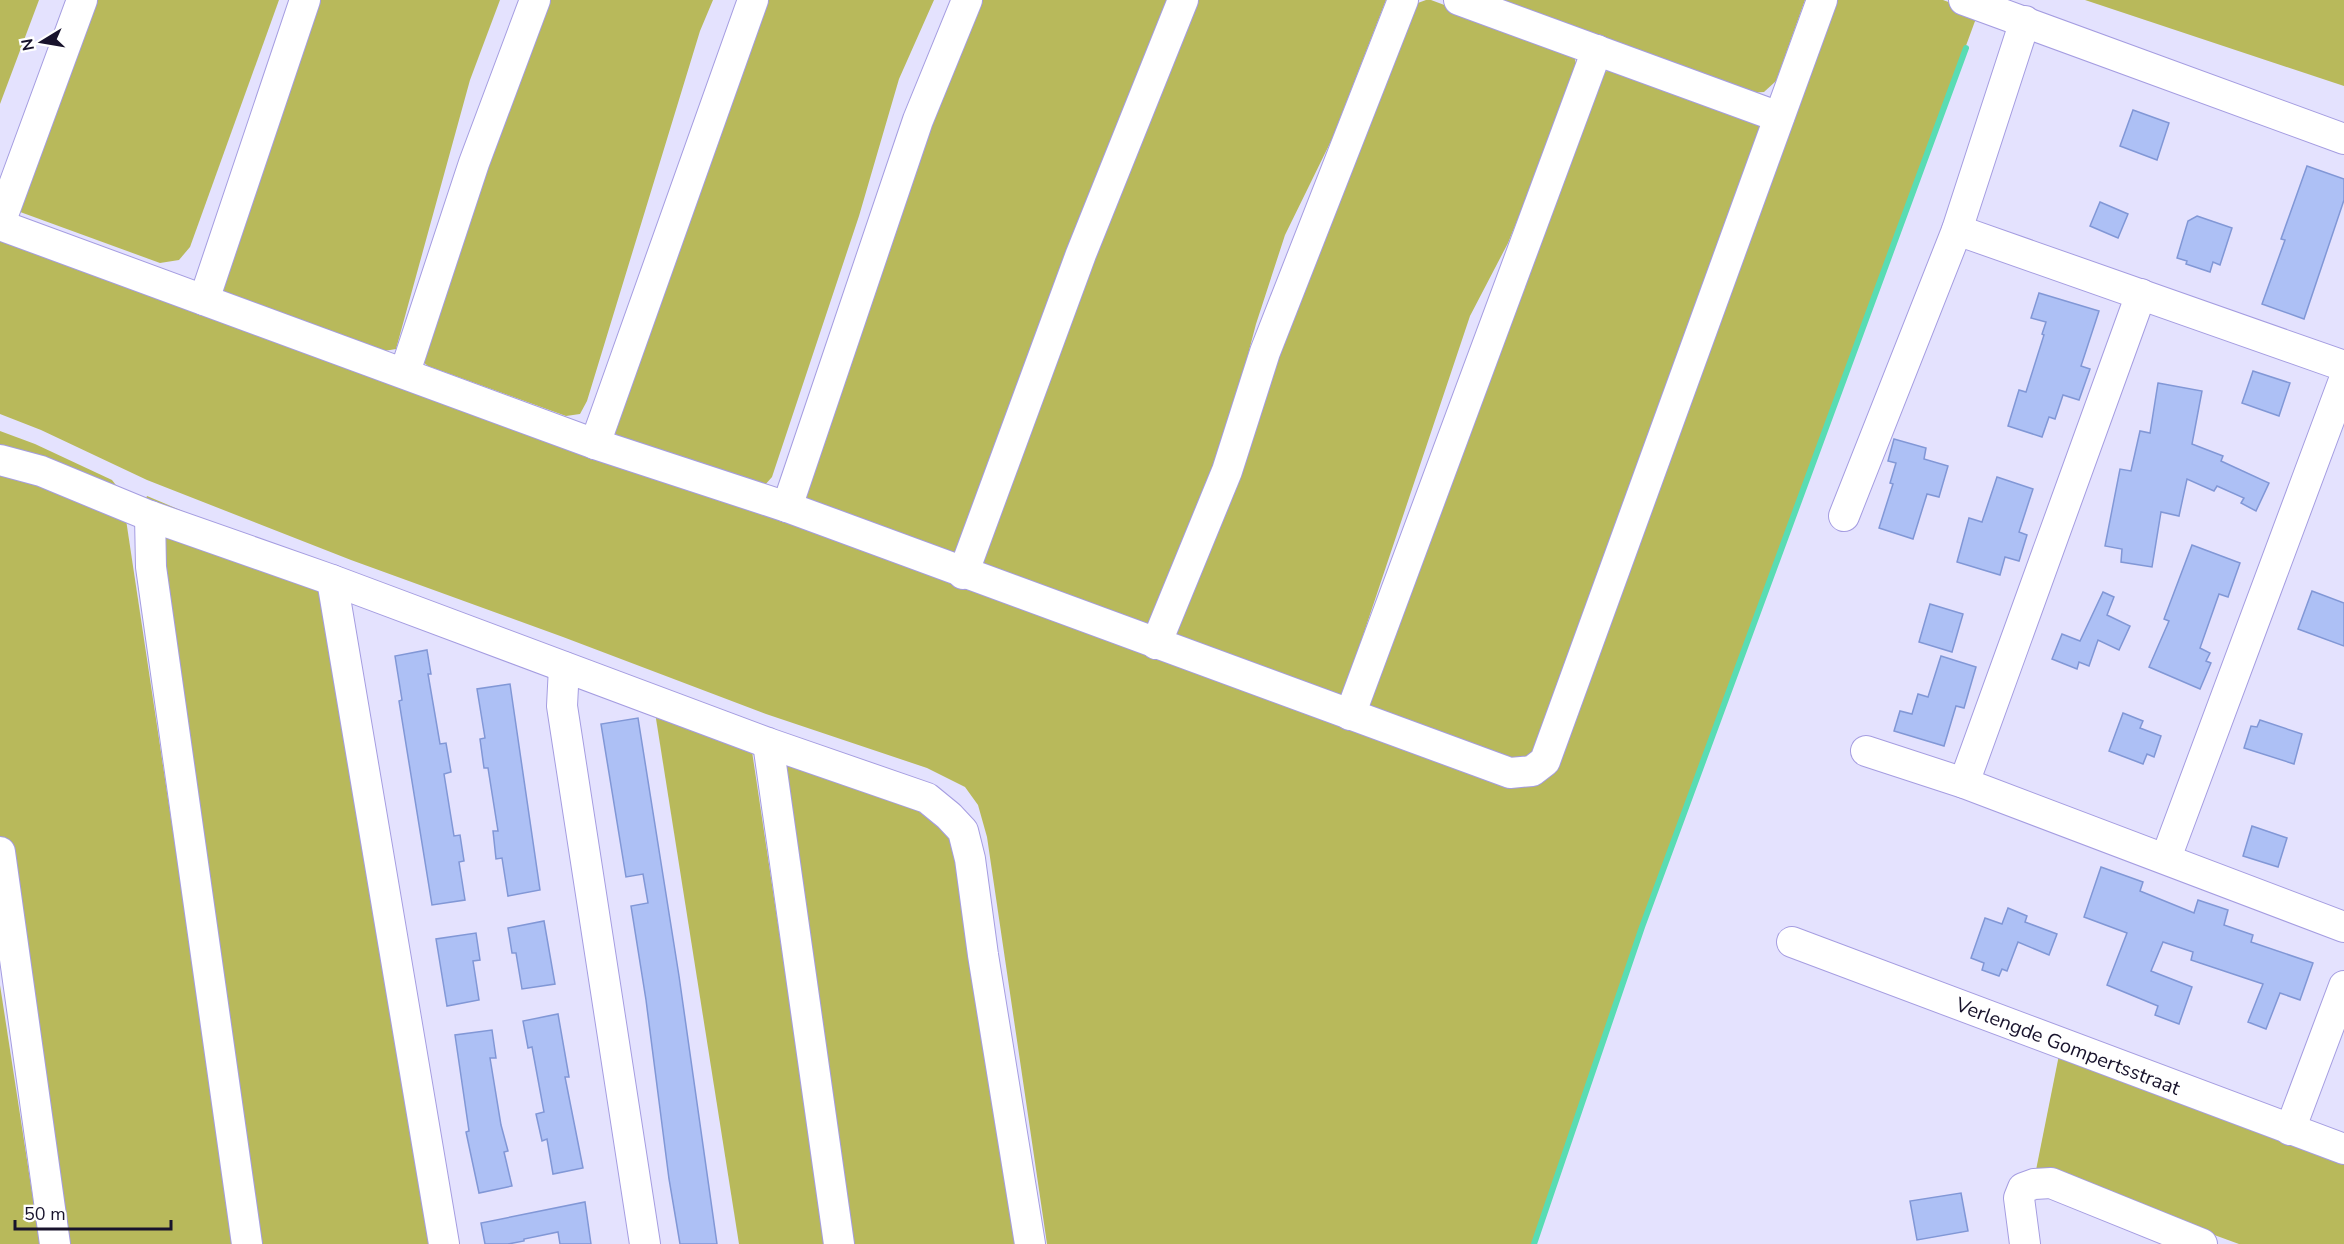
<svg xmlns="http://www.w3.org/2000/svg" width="2344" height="1244" font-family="'Nunito Sans',sans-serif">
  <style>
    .green { fill: #b8b95b }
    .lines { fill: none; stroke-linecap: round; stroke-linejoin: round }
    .stream { stroke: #59dcb3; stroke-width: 6 }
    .building { fill: #adc0f5; stroke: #8197d6; stroke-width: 1.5 }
    .minor-casing { stroke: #a59de1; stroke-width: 32 }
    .minor { stroke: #fff; stroke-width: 30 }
    .labels { text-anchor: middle; stroke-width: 4.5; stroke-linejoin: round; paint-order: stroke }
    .street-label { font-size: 20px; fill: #18132c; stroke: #fff }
  </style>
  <rect width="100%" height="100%" fill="#e4e2fe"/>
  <!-- green -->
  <g class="green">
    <path d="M 0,0 L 39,0 L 0,104 Z"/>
    <path d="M 73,0 L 279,0 L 190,247 L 179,260 L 160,263 L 12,209 Z"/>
    <path d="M 296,0 L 500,0 L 470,80 L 396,349 L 384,351 L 223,291 L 212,281 Z"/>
    <path d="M 529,0 L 713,0 L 700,31 L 587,401 L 580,414 L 566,416 L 428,366 L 417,357 Z"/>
    <path d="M 741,0 L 934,0 L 899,79 L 859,216 L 772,477 L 764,486 L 754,488 L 618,436 L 606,425 Z"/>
    <path d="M 963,0 L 1167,0 L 962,548 L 954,556 L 800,498 Z"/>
    <path d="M 1193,0 L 1386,0 L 1332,139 L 1285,235 L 1256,324 L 1218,469 L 1152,623 L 1143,629 L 985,570 L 981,560 Z"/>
    <path d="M 1426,0 L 1431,0 L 1557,47 L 1574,56 L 1578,71 L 1508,243 L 1470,316 L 1341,701 L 1173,636 L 1285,332 L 1415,4 Z"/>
    <path d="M 1490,0 L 1805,0 L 1776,81 L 1764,92 L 1748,93 Z"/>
    <path d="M 1829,0 L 1943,0 L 1978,13 L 1642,927 L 1534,1244 L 1047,1244 L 987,837 L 978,805 L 965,787 L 927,768 L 766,714 L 563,637 L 351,560 L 147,480 L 41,430 L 0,414 L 0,237 L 1540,778 Z"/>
    <path d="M 2085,0 L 2344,0 L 2344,86 Z"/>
    <path d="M 1618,68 L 1760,123 L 1762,137 L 1538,750 L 1526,761 L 1512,764 L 1373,715 L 1365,696 L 1604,72 Z"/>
    <path d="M 0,431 L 35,444 L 112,480 L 122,493 L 235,1244 L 55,1244 L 0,891 Z"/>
    <path d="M 147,496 L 332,574 L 433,1244 L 250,1244 L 140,512 Z"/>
    <path d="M 651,687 L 750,738 L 826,1244 L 739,1244 Z"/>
    <path d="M 769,746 L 955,809 L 1026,1244 L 838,1244 Z"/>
    <path d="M 0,985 L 40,1244 L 0,1244 Z"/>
    <path d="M 2062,1040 L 2344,1144 L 2344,1244 L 2239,1244 L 2036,1170 Z"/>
  </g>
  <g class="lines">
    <!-- stream -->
    <path class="stream" d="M 1534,1244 L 1642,927 L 1966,48"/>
  </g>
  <!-- building -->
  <g class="building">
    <path d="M 2133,110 L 2169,123 L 2157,160 L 2120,146 Z"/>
    <path d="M 2307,166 L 2344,179 L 2344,200 L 2304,319 L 2262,304 L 2285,240 L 2281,239 Z"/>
    <path d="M 2100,202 L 2128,214 L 2118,238 L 2090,226 Z"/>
    <path d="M 2197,216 L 2232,228 L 2220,265 L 2213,262 L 2210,272 L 2186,264 L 2187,261 L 2177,258 L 2188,221 Z"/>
    <path d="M 2039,293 L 2099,311 L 2081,366 L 2090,369 L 2079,400 L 2063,395 L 2055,419 L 2049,417 L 2042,437 L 2008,426 L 2019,390 L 2026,392 L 2044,335 L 2042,334 L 2046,322 L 2031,318 Z"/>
    <path d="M 2253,371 L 2290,383 L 2279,416 L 2242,403 Z"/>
    <path d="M 2158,383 L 2202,391 L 2192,444 L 2223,456 L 2221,461 L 2269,483 L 2256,511 L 2241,503 L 2244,498 L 2217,486 L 2214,491 L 2187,479 L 2179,516 L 2161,512 L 2152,567 L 2121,562 L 2122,549 L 2105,546 L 2120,469 L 2131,471 L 2140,431 L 2150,433 Z"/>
    <path d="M 1894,439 L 1926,448 L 1924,459 L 1948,466 L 1939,497 L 1927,494 L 1913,539 L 1879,528 L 1893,484 L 1890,483 L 1896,463 L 1888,461 Z"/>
    <path d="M 1997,477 L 2033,489 L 2019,532 L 2027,535 L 2019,561 L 2005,557 L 2000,575 L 1957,562 L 1969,518 L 1982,522 Z"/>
    <path d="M 2192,545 L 2240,563 L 2228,597 L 2219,594 L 2200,648 L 2210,653 L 2206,661 L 2211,663 L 2200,689 L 2149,667 L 2169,621 L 2164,619 Z"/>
    <path d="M 2312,591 L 2344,603 L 2344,646 L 2298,629 Z"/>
    <path d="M 2103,592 L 2114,597 L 2107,615 L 2130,626 L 2119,650 L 2098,640 L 2089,666 L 2079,662 L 2077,669 L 2052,659 L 2062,634 L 2080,641 Z"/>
    <path d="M 1930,604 L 1963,614 L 1952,652 L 1919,642 Z"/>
    <path d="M 427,650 L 431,674 L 428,674 L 440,744 L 446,743 L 451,772 L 444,774 L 454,836 L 460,835 L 464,861 L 459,862 L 465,900 L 432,905 L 399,701 L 402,700 L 395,656 Z"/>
    <path d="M 1941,656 L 1976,667 L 1964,708 L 1956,706 L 1944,746 L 1894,731 L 1900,711 L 1912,714 L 1918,694 L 1928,697 Z"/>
    <path d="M 510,684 L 540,890 L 508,896 L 502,858 L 496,859 L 493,831 L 498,831 L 488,768 L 484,768 L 480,739 L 485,738 L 477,689 Z"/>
    <path d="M 2123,713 L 2143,721 L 2140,728 L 2161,736 L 2154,757 L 2147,754 L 2143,764 L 2109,751 Z"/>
    <path d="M 638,718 L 679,976 L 717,1244 L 680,1244 L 669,1179 L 646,1000 L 631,906 L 648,903 L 643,874 L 626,877 L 601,724 Z"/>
    <path d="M 2260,720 L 2302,734 L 2294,764 L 2244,748 L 2251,726 L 2257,727 Z"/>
    <path d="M 2252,826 L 2287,838 L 2278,867 L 2243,856 Z"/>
    <path d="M 2101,867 L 2143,882 L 2140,891 L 2194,913 L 2198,900 L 2228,910 L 2224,925 L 2253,935 L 2251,942 L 2313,963 L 2300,1000 L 2280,993 L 2266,1029 L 2248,1022 L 2263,984 L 2191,960 L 2193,952 L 2163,942 L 2151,971 L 2192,987 L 2179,1024 L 2155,1015 L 2158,1006 L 2107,985 L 2127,933 L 2084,917 Z"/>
    <path d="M 2008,908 L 2027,916 L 2025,922 L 2057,934 L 2049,955 L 2018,942 L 2007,971 L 2002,969 L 1999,976 L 1982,970 L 1984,963 L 1971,958 L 1985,918 L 2002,924 Z"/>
    <path d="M 544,921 L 555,984 L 522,989 L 516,953 L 512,953 L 508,928 Z"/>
    <path d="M 476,933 L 480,960 L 473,961 L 479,1000 L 447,1006 L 436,939 Z"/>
    <path d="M 558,1014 L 569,1077 L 565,1077 L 583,1168 L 553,1174 L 547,1139 L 542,1141 L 536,1114 L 544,1112 L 532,1047 L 528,1048 L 523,1021 Z"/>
    <path d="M 492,1030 L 496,1058 L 490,1058 L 501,1125 L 508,1151 L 504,1152 L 512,1186 L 479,1193 L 466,1132 L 469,1131 L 455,1035 Z"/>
    <path d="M 1961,1193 L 1968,1231 L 1917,1240 L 1910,1201 Z"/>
    <path d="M 585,1202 L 591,1244 L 560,1244 L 558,1232 L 524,1239 L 524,1241 L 508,1244 L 485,1244 L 481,1223 Z"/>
  </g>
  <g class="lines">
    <!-- minor casing -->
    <g class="minor-casing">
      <g id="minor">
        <path d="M 1459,0 L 1779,117"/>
        <path d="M 1964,0 L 2344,139"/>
        <path d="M 0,223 L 82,0"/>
        <path d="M 0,225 L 595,444 L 787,507 L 1510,773 L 1532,771 L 1545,761 L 1822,0"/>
        <path d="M 1957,230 L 2344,366"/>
        <path d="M 204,300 L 305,0"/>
        <path d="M 405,372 L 474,163 L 535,0"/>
        <path d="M 595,444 L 753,0"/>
        <path d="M 0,460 L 41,471 L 150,516 L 332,580 L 768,743 L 927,798 L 949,816 L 963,831 L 970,859 L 983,955 L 1030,1244"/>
        <path d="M 787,507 L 918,120 L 967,0"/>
        <path d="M 150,516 L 151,567 L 247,1244"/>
        <path d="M 1844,516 L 1957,230 L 2025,21"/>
        <path d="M 963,574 L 1081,254 L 1183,0"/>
        <path d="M 332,580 L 444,1244"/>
        <path d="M 1156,644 L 1227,471 L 1265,352 L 1403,0"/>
        <path d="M 564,667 L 562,706 L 645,1244"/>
        <path d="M 1350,715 L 1597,50"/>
        <path d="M 768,743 L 839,1244"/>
        <path d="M 1866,751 L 1964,783 L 2344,927"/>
        <path d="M 1964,783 L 2141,294"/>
        <path d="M 0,852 L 55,1244"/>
        <path d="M 2166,858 L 2344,380"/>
        <path d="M 1792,942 L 2344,1149"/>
        <path d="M 2290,1130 L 2344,986"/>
        <path d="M 2025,1244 L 2019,1198 L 2023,1188 L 2034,1184 L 2051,1183 L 2202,1244"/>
      </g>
    </g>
    <!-- minor -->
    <use href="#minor" class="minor"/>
  </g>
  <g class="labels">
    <!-- street labels -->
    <g class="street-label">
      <text transform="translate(2068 1046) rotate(21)" y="7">Verlengde Gompertsstraat</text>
    </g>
  </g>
  <!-- north arrow -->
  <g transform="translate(42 42) rotate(259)" stroke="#ffffff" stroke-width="4.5" paint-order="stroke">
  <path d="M0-4.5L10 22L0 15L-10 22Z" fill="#18132c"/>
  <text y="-9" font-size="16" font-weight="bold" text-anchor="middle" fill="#18132c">N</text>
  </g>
  <!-- scale -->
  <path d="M15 1220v9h156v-9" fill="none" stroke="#18132c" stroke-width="3"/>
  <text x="24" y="1220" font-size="18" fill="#18132c" stroke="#ffffff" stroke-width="4.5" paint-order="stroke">50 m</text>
</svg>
